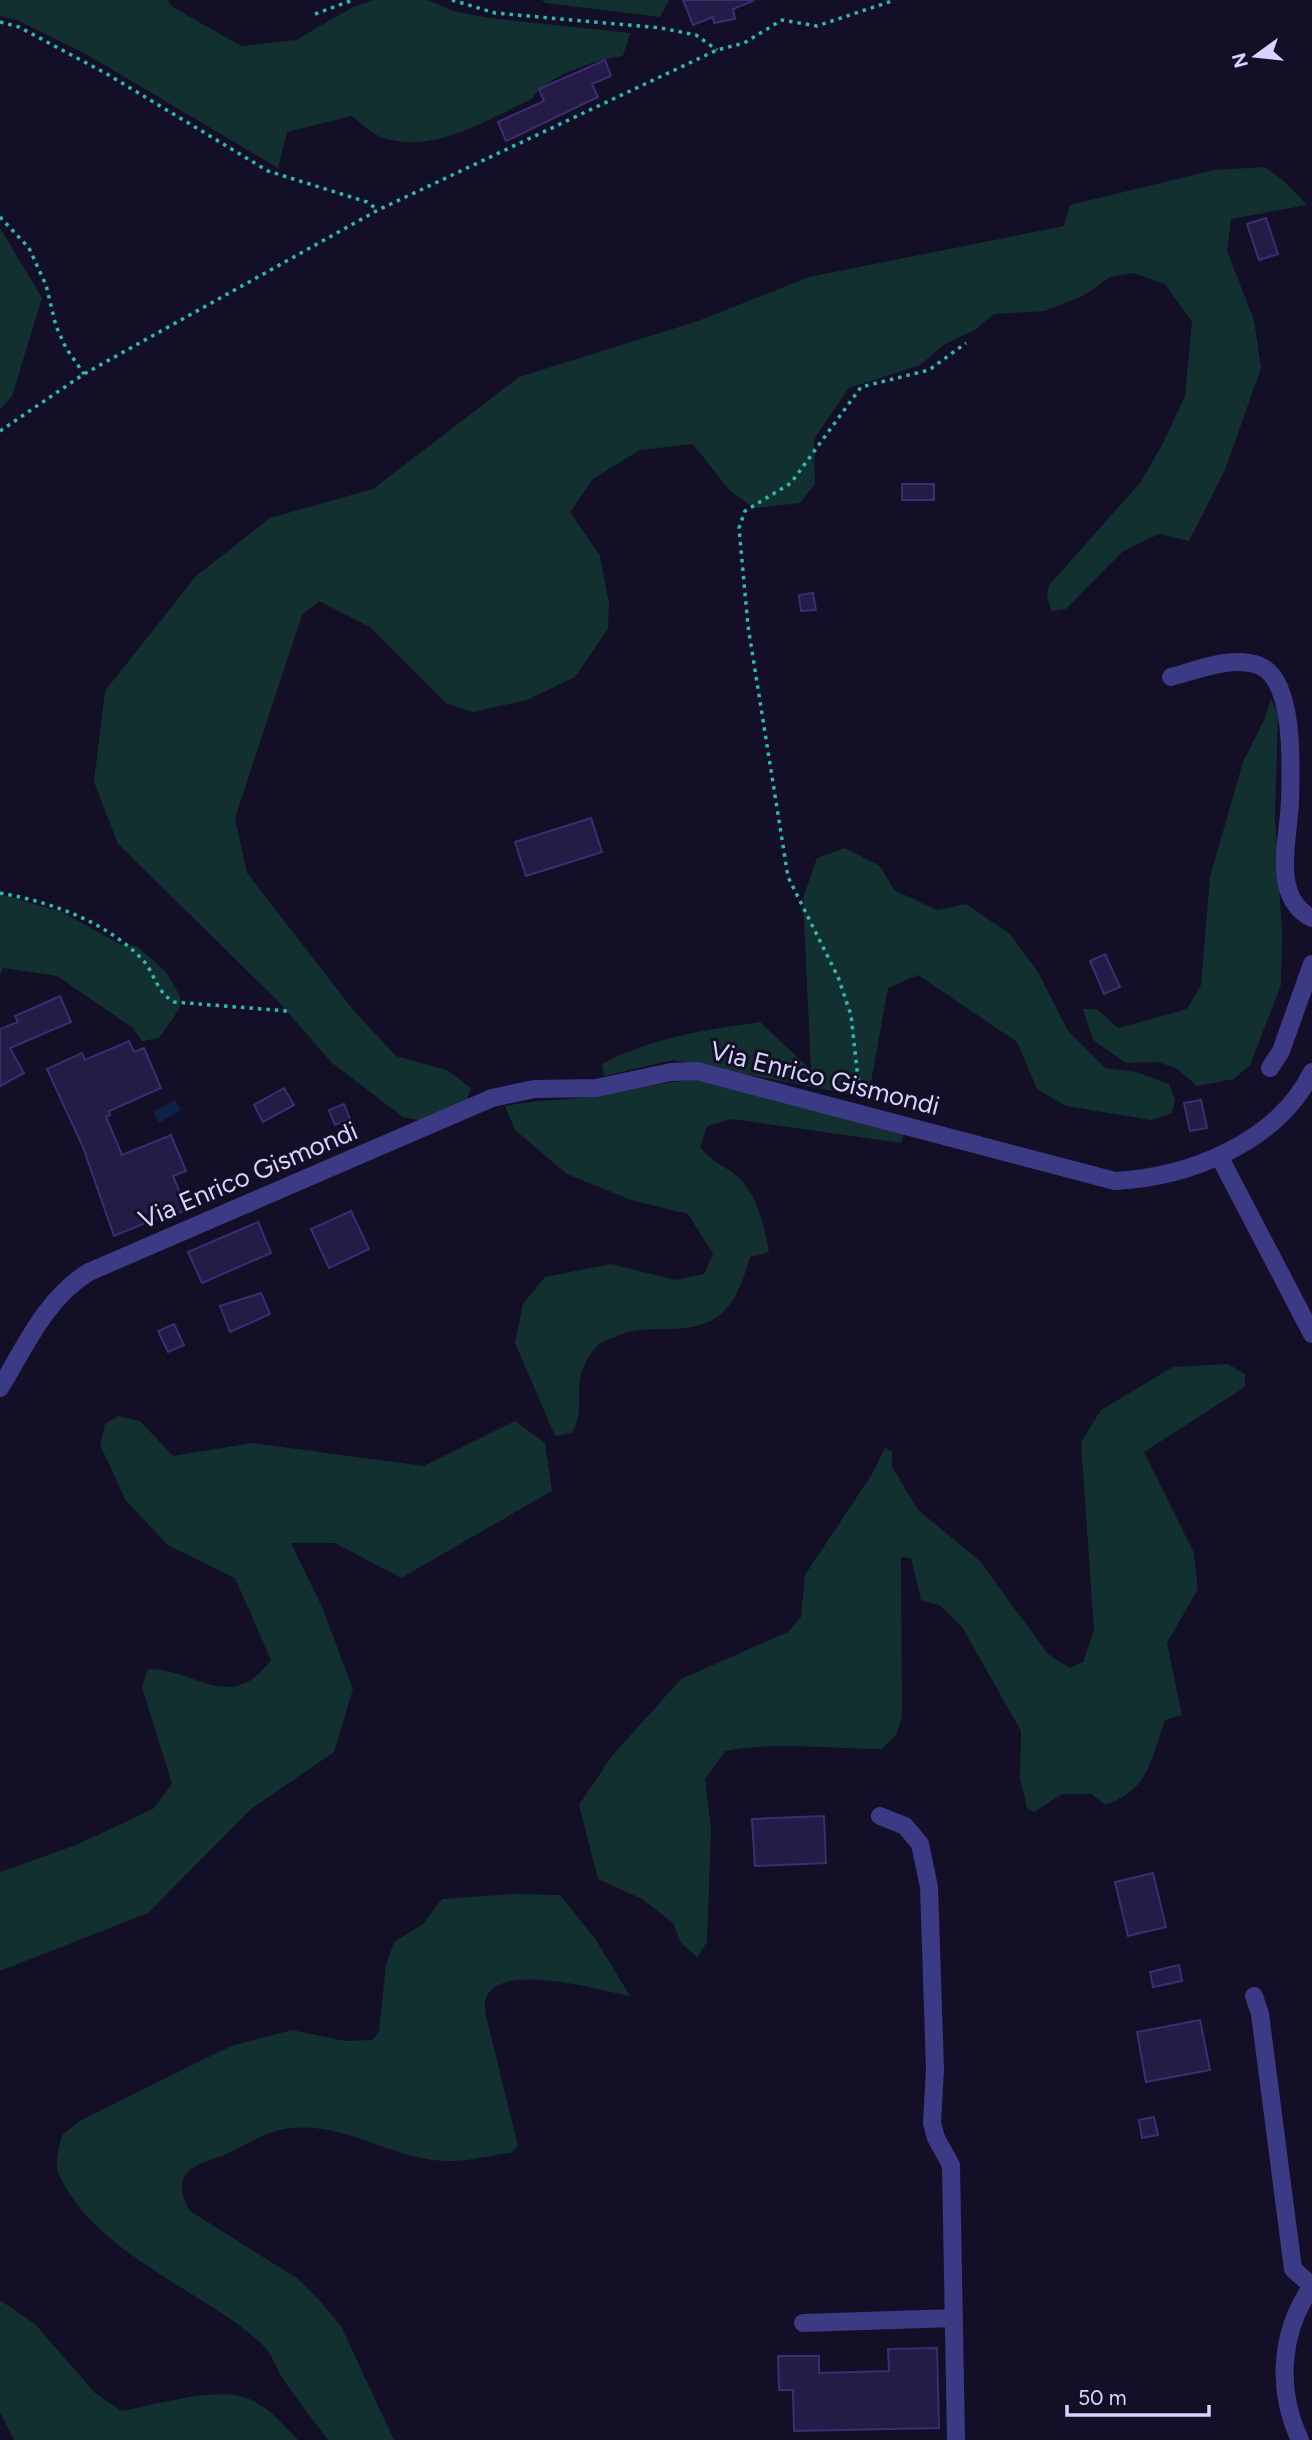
<svg xmlns="http://www.w3.org/2000/svg" width="1312" height="2440" font-family="Figtree,sans-serif">
  <style>
    .green { fill: #12302f }
    .water { fill: #0c2248 }
    .building { fill: #241b47; stroke: #3b2d73; stroke-width: 2 }
    .lines { fill: none; stroke-linecap: round; stroke-linejoin: round }
    .path { stroke: #2fb8b0; stroke-width: 3.5; stroke-dasharray: 3.5 5; stroke-linecap: butt }
    .minor { stroke: #3d3a85; stroke-width: 18 }
    .labels { text-anchor: middle; stroke-width: 6; stroke-linejoin: round; paint-order: stroke }
    .street-label { font-size: 26px; fill: #d9d4ff; stroke: #130f26 }
  </style>
  <rect width="100%" height="100%" fill="#130f26"/>
  <!-- green -->
  <g class="green">
    <path d="M 0,0 L 168,0 L 171,6 L 241,46 L 296,40 L 353,7 L 374,0 L 428,0 L 453,11 L 489,18 L 630,33 L 623,56 C 597,59 544,77 532,99 C 485,120 436,154 383,138 C 372,134 361,123 352,116 L 287,132 L 278,168 L 86,54 L 17,20 L 0,16 Z"/>
    <path d="M 542,0 L 669,0 L 660,17 L 545,3 Z"/>
    <path d="M 1265,167 L 1286,183 L 1307,205 L 1231,219 L 1227,251 L 1254,320 L 1261,368 L 1225,470 L 1189,541 L 1159,534 L 1122,552 L 1066,609 L 1052,611 L 1047,598 L 1049,585 L 1140,483 L 1162,445 L 1185,396 L 1192,322 L 1165,284 L 1133,273 L 1110,277 L 1085,295 L 1045,311 L 994,314 L 975,330 L 945,344 L 920,365 L 849,388 L 814,439 L 815,484 L 800,503 L 754,508 L 730,491 L 693,444 L 640,450 L 593,479 L 570,512 L 600,556 L 609,604 L 608,629 L 575,677 L 527,700 L 473,712 L 446,703 L 370,627 L 319,601 L 302,615 L 235,818 L 247,873 L 354,1011 L 396,1056 L 447,1070 L 471,1088 L 466,1103 L 423,1121 L 403,1117 L 332,1063 L 278,1001 L 118,844 L 94,782 L 105,691 L 196,576 L 270,518 L 373,489 L 519,377 L 698,321 L 809,277 L 1064,226 L 1070,205 L 1214,170 Z"/>
    <path d="M 0,228 L 42,298 L 12,396 L 0,410 Z"/>
    <path d="M 1271,698 L 1278,716 L 1275,815 L 1282,934 L 1281,985 L 1250,1065 L 1234,1079 L 1197,1086 L 1176,1068 L 1158,1062 L 1126,1063 L 1093,1040 L 1083,1009 L 1097,1009 L 1118,1028 L 1187,1009 L 1201,985 L 1210,877 L 1243,762 L 1265,718 Z"/>
    <path d="M 845,848 L 880,866 L 894,890 L 937,910 L 966,904 L 1010,934 L 1038,972 L 1068,1031 L 1105,1068 L 1136,1072 L 1169,1084 L 1175,1100 L 1172,1113 L 1151,1120 L 1066,1106 L 1037,1089 L 1017,1042 L 918,975 L 888,988 L 871,1082 L 848,1094 L 673,1060 L 604,1076 L 602,1064 C 656,1036 702,1031 760,1022 L 811,1070 L 803,898 L 817,858 Z"/>
    <path d="M 0,894 L 62,912 L 122,945 L 137,946 L 166,972 L 180,996 L 180,1008 L 159,1038 L 142,1041 L 133,1028 L 57,976 L 3,968 L 0,975 Z"/>
    <path d="M 703,1079 L 904,1133 L 901,1143 L 732,1119 L 707,1126 L 700,1147 C 713,1164 729,1167 742,1181 C 759,1200 764,1227 769,1252 L 750,1257 C 737,1302 724,1328 672,1329 C 653,1329 637,1328 619,1335 C 612,1339 601,1341 596,1347 C 566,1383 589,1402 572,1433 L 555,1436 L 515,1343 L 523,1304 L 545,1277 L 611,1264 L 676,1280 L 704,1274 L 713,1254 L 688,1214 L 631,1200 L 567,1174 L 515,1130 L 505,1106 C 536,1100 566,1100 596,1096 C 632,1090 666,1081 703,1079 Z"/>
    <path d="M 1228,1364 L 1245,1374 L 1245,1387 L 1144,1452 L 1194,1553 L 1198,1589 L 1167,1643 L 1182,1715 L 1165,1720 C 1150,1761 1150,1789 1105,1805 L 1091,1794 L 1062,1794 L 1034,1812 L 1027,1808 L 1020,1777 L 1021,1731 L 962,1627 L 941,1606 L 921,1600 L 911,1558 L 901,1557 L 902,1716 L 896,1735 L 882,1749 C 830,1749 776,1741 725,1751 L 705,1779 L 711,1830 L 707,1942 L 697,1957 L 681,1943 L 673,1923 L 642,1899 L 598,1879 L 579,1805 L 612,1756 L 681,1679 L 788,1632 L 801,1617 L 805,1575 L 872,1474 L 885,1448 L 892,1451 L 892,1467 L 918,1510 L 979,1560 L 1048,1654 L 1070,1668 L 1083,1662 L 1094,1630 L 1081,1442 L 1101,1410 L 1173,1367 Z"/>
    <path d="M 118,1416 L 140,1421 L 173,1456 L 252,1443 L 424,1466 L 515,1421 L 545,1443 L 552,1491 L 401,1578 L 335,1543 L 291,1543 L 322,1607 L 353,1689 L 334,1752 L 251,1809 L 148,1913 L 0,1971 L 0,1872 L 76,1845 L 153,1809 L 172,1784 L 142,1687 L 148,1669 C 198,1669 229,1715 271,1660 L 235,1578 L 169,1546 L 126,1501 L 100,1445 L 105,1424 Z"/>
    <path d="M 514,1894 L 560,1895 L 596,1940 L 630,1996 C 600,1990 508,1963 488,1994 C 483,2002 485,2011 487,2020 L 518,2146 L 511,2153 C 490,2155 468,2162 447,2161 C 389,2160 340,2117 280,2130 C 258,2135 237,2151 216,2158 C 185,2168 172,2179 190,2211 L 298,2279 L 320,2301 L 341,2326 L 394,2440 L 328,2440 C 313,2420 297,2400 283,2379 C 276,2368 271,2352 261,2343 C 199,2288 98,2255 60,2177 C 53,2165 59,2148 62,2135 L 81,2120 L 231,2046 L 292,2030 L 345,2041 L 373,2040 L 379,2031 L 386,1965 L 394,1942 L 423,1924 L 442,1899 Z"/>
    <path d="M 0,2300 L 35,2324 L 95,2393 L 121,2411 C 156,2405 217,2385 249,2399 C 269,2407 283,2425 298,2440 L 14,2440 L 0,2412 Z"/>
  </g>
  <!-- water -->
  <path class="water" d="M 175,1100 L 181,1110 L 159,1123 L 153,1112 Z"/>
  <!-- building -->
  <g class="building">
    <path d="M 683,0 L 752,0 L 753,1 L 733,9 L 735,19 L 714,23 L 713,17 L 693,25 Z"/>
    <path d="M 605,60 L 611,76 L 592,84 L 598,97 L 506,141 L 498,122 L 544,101 L 539,89 Z"/>
    <path d="M 1266,218 L 1278,254 L 1259,260 L 1247,224 Z"/>
    <rect x="902" y="484" width="32" height="16"/>
    <path d="M 813,593 L 816,610 L 801,611 L 799,595 Z"/>
    <path d="M 591,818 L 602,852 L 526,876 L 515,842 Z"/>
    <path d="M 1105,954 L 1120,987 L 1104,994 L 1090,961 Z"/>
    <path d="M 60,996 L 71,1022 L 10,1048 L 24,1073 L 0,1086 L 0,1029 L 18,1022 L 15,1016 Z"/>
    <path d="M 129,1041 L 134,1052 L 144,1048 L 161,1088 L 109,1111 L 110,1115 L 106,1117 L 122,1155 L 171,1135 L 186,1171 L 173,1176 L 187,1210 L 173,1215 L 172,1212 L 114,1236 L 83,1147 L 47,1069 L 82,1053 L 85,1060 Z"/>
    <path d="M 284,1088 L 294,1105 L 263,1122 L 254,1105 Z"/>
    <path d="M 1201,1100 L 1207,1128 L 1190,1131 L 1184,1103 Z"/>
    <path d="M 344,1104 L 350,1119 L 335,1125 L 329,1110 Z"/>
    <path d="M 351,1211 L 369,1249 L 329,1268 L 311,1229 Z"/>
    <path d="M 258,1222 L 271,1253 L 202,1283 L 188,1252 Z"/>
    <path d="M 261,1293 L 270,1314 L 230,1332 L 220,1306 Z"/>
    <path d="M 174,1324 L 184,1345 L 168,1352 L 158,1331 Z"/>
    <path d="M 824,1816 L 826,1863 L 755,1866 L 752,1819 Z"/>
    <path d="M 1153,1873 L 1166,1927 L 1128,1936 L 1115,1882 Z"/>
    <path d="M 1179,1965 L 1182,1981 L 1153,1987 L 1150,1972 Z"/>
    <path d="M 1200,2020 L 1210,2070 L 1146,2082 L 1137,2032 Z"/>
    <path d="M 1154,2117 L 1158,2135 L 1142,2138 L 1139,2120 Z"/>
    <path d="M 937,2348 L 939,2428 L 794,2431 L 793,2390 L 779,2390 L 778,2356 L 819,2356 L 819,2373 L 889,2371 L 888,2349 Z"/>
  </g>
  <g class="lines">
    <!-- path -->
    <g class="path">
      <path d="M 452,0 L 495,13 L 661,28 L 696,35 L 717,50"/>
      <path d="M 315,14 L 353,0"/>
      <path d="M 0,22 L 19,27 L 107,74 L 268,171 L 367,202 L 378,210"/>
      <path d="M 0,217 L 29,248 L 46,285 L 56,326 L 66,348 L 84,374"/>
      <path d="M 0,431 L 84,374 L 378,210 L 717,50 L 744,43 L 782,20 L 817,26 L 895,0"/>
      <path d="M 0,893 C 51,902 105,921 142,959 C 155,973 156,992 174,1002 L 287,1011"/>
      <path d="M 860,1097 L 851,1015 L 838,977 L 788,877 L 748,626 L 739,528 L 745,511 L 791,483 L 861,387 L 929,370 L 966,343"/>
    </g>
    <!-- minor -->
    <g class="minor">
      <path d="M 1171,677 C 1197,670 1233,655 1260,666 C 1295,681 1291,768 1290,801 C 1289,838 1270,897 1312,918"/>
      <path d="M 1270,1068 L 1281,1051 L 1312,964"/>
      <path d="M 1219,1156 L 1312,1334"/>
      <path d="M 0,1388 C 25,1347 46,1298 89,1272 L 492,1098 L 534,1089 L 596,1088 L 671,1072 L 697,1071 L 1115,1181 C 1189,1177 1277,1143 1312,1072"/>
      <path d="M 880,1816 L 905,1826 L 920,1844 L 929,1887 L 935,2069 L 932,2123 L 936,2138 L 951,2165 L 956,2440"/>
      <path d="M 1254,1996 L 1260,2014 L 1293,2269 L 1312,2286"/>
      <path d="M 803,2323 L 954,2318"/>
      <path d="M 1300,2440 C 1276,2390 1280,2332 1312,2286"/>
    </g>
  </g>
  <g class="labels">
    <!-- street labels -->
    <g class="street-label">
      <text transform="translate(825 1078) rotate(14)" y="9">Via Enrico Gismondi</text>
      <text transform="translate(248 1175) rotate(-23)" y="9">Via Enrico Gismondi</text>
    </g>
  </g>
  <!-- north arrow -->
  <g transform="translate(1256 56) rotate(255)" stroke="#130f26" stroke-width="5" paint-order="stroke">
  <path d="M0-5L12 26L0 18L-12 26Z" fill="#d9d4ff"/>
  <text y="-10" font-size="19" font-weight="bold" text-anchor="middle" fill="#d9d4ff">N</text>
  </g>
  <!-- scale -->
  <path d="M1067 2405v10h142v-10" fill="none" stroke="#d9d4ff" stroke-width="3.5"/>
  <text x="1078" y="2405" font-size="21" fill="#d9d4ff" stroke="#130f26" stroke-width="5" paint-order="stroke">50 m</text>
</svg>
